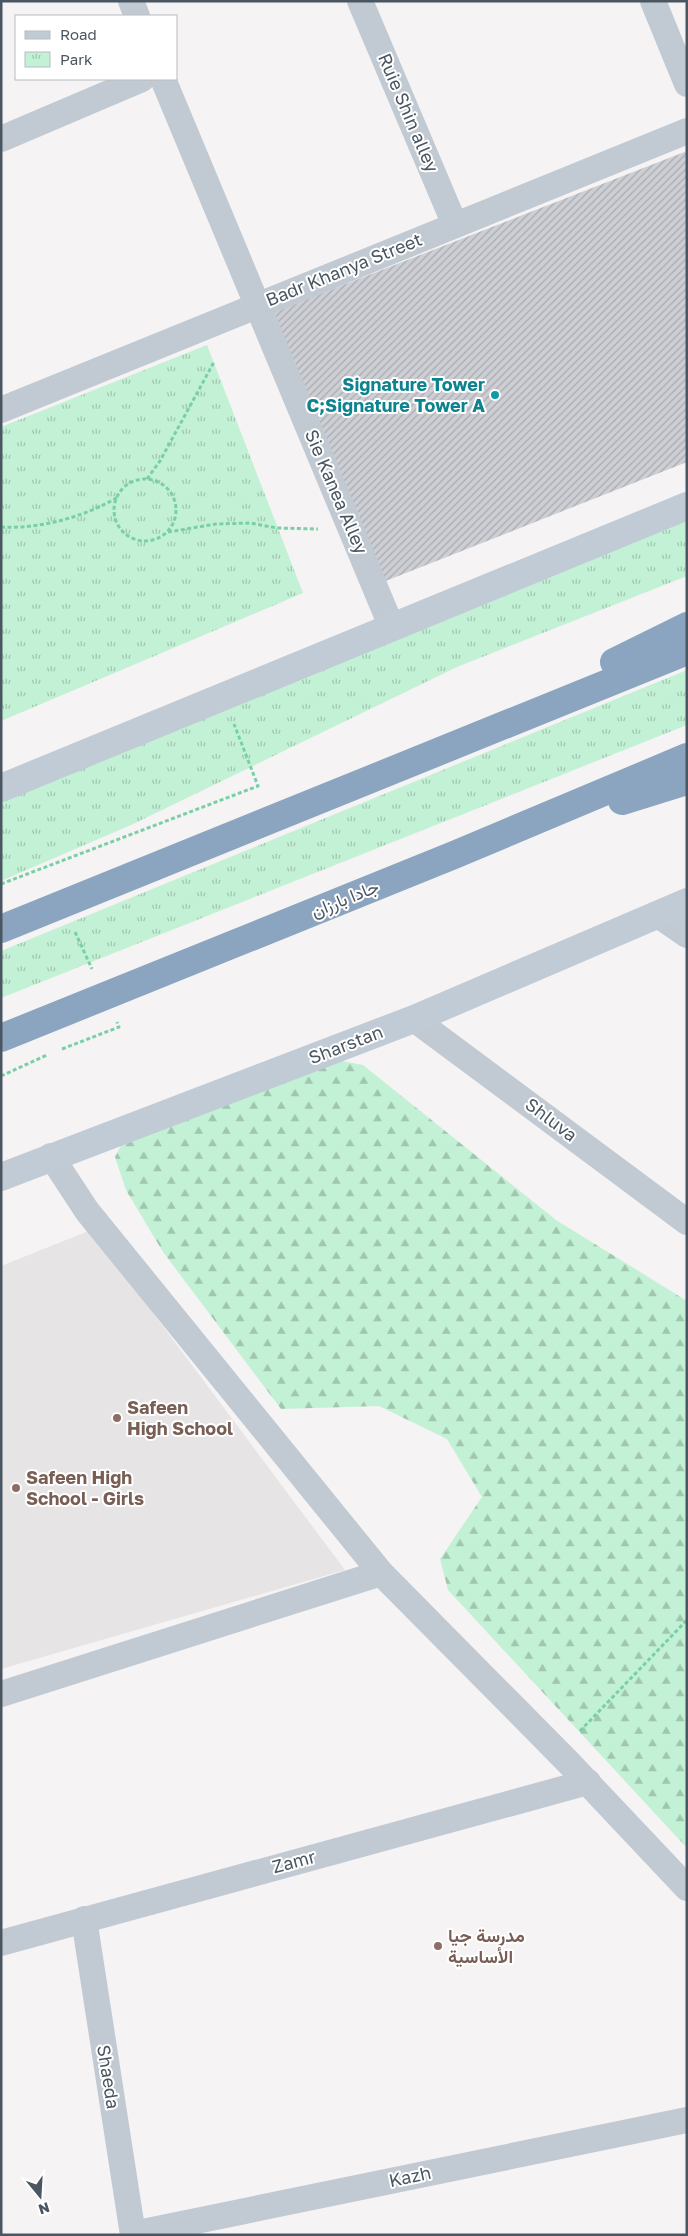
<svg xmlns="http://www.w3.org/2000/svg" width="688" height="2236" font-family="'Golos Text',Vazirmatn,sans-serif">
  <style>
    .education { fill: #e6e4e5 }
    .forest { fill: url(#forest-firs) }
    .park { fill: url(#park-tufts) }
    .building { fill: url(#building-hatch) }
    .lines { fill: none; stroke-linecap: round; stroke-linejoin: round }
    .path { stroke: #7ad0a6; stroke-width: 3; stroke-dasharray: 4 2.5; stroke-linecap: butt }
    .street { stroke: #c1cad2; stroke-width: 26 }
    .secondary { stroke: #c1cbd6; stroke-width: 28 }
    .highway { stroke: #8ba5c1; stroke-width: 28 }
    .culture-dot { fill: #0f9aa8; stroke: #fff; stroke-width: 2 }
    .education-dot { fill: #8d6e63; stroke: #fff; stroke-width: 2 }
    .labels { text-anchor: middle; stroke-width: 4; stroke-linejoin: round; paint-order: stroke }
    .street-label { font-size: 18px; fill: #4a5661; stroke: #fff }
    .culture-label { font-size: 18px; font-weight: bold; fill: #0d838f; stroke: #fff; text-anchor: end }
    .education-label { font-size: 18px; font-weight: bold; fill: #785e54; stroke: #fff; text-anchor: start }
  </style>
  <defs>
    <pattern id="forest-firs" width="22" height="20" patternUnits="userSpaceOnUse" patternTransform="scale(1.25)"><rect width="22" height="20" fill="#c3f1d5"/><path d="M5 1l3.5 6h-7zM16 11l3.5 6h-7z" fill="#a0c6b0"/></pattern>
    <pattern id="park-tufts" width="24" height="20" patternUnits="userSpaceOnUse" patternTransform="scale(1.25)"><rect width="24" height="20" fill="#c3f1d5"/><path d="M3 7l-1-3M5 7V3M7 7l1-3M15 17l-1-3M17 17v-4M19 17l1-3" fill="none" stroke="#a0c6b0"/></pattern>
    <pattern id="building-hatch" width="6" height="6" patternUnits="userSpaceOnUse" patternTransform="scale(1.25)"><rect width="6" height="6" fill="#cdcfd5"/><path d="M-1 1l2-2M0 6l6-6M5 7l2-2" fill="none" stroke="#a8abb0"/></pattern>
  </defs>
  <rect width="100%" height="100%" fill="#f5f3f3"/>
  <!-- education -->
  <path class="education" d="M 91,1230 L 345,1570 L 1,1669 L 1,1266 Z"/>
  <!-- forest -->
  <path class="forest" d="M 331,1059 L 363,1065 L 556,1220 L 687,1301 L 687,1848 L 448,1590 L 440,1559 L 482,1497 L 447,1439 L 379,1406 L 281,1409 L 163,1252 L 126,1190 L 115,1157 L 128,1132 Z"/>
  <!-- park -->
  <g class="park">
    <path d="M 207,345 L 303,593 L 1,721 L 1,427 Z"/>
    <path d="M 687,521 L 687,576 L 457,667 L 131,825 L 1,881 L 1,802 Z"/>
    <path d="M 687,670 L 687,725 L 1,998 L 1,951 Z"/>
  </g>
  <!-- building -->
  <path class="building" d="M 687,151 L 687,462 L 378,584 L 274,312 Z"/>
  <g class="lines">
    <!-- path -->
    <g class="path">
      <path d="M 147,479 L 160,461 L 214,362"/>
      <circle cx="145" cy="510" r="31"/>
      <path d="M 1,527 C 41,529 84,517 118,497"/>
      <path d="M 168,532 L 216,524 L 250,523 L 277,528 L 318,529"/>
      <path d="M 1,884 L 258,786 L 234,724"/>
      <path d="M 75,932 L 92,969"/>
      <path d="M 62,1049 L 119,1027 L 117,1022"/>
      <path d="M 1,1076 L 47,1055"/>
      <path d="M 580,1731 L 687,1620"/>
    </g>
    <!-- street -->
    <g class="street">
      <path d="M 131,1 L 137,16"/>
      <path d="M 360,1 L 455,225"/>
      <path d="M 653,1 L 687,84"/>
      <path d="M 163,79 L 392,628"/>
      <path d="M 1,139 L 142,79"/>
      <path d="M 1,410 L 687,131"/>
      <path d="M 658,915 L 687,935"/>
      <path d="M 414,1019 L 687,1222"/>
      <path d="M 51,1156 L 87,1211 L 381,1573 L 569,1763 L 687,1888"/>
      <path d="M 1,1694 L 381,1573"/>
      <path d="M 84,1919 L 133,2235"/>
      <path d="M 1,1943 L 588,1782"/>
      <path d="M 133,2234 L 687,2120"/>
    </g>
    <!-- secondary -->
    <g class="secondary">
      <path d="M 1,788 L 687,506"/>
      <path d="M 1,1177 L 414,1019 L 687,902"/>
    </g>
    <!-- highway -->
    <g class="highway">
      <path d="M 614,662 L 687,626"/>
      <path d="M 622,801 L 687,781"/>
      <path d="M 1,929 L 687,651"/>
      <path d="M 1,1038 L 454,855 L 687,757"/>
    </g>
  </g>
  <!-- markers -->
  <circle class="culture-dot" cx="495" cy="395" r="5"/>
  <g class="education-dot">
    <circle cx="117" cy="1418" r="5"/>
    <circle cx="16" cy="1488" r="5"/>
    <circle cx="438" cy="1946" r="5"/>
  </g>
  <g class="labels">
    <!-- street labels -->
    <g class="street-label">
      <text transform="translate(408 113) rotate(67)" y="6">Ruie Shin alley</text>
      <text transform="translate(344 270) rotate(-22)" y="6">Badr Khanya Street</text>
      <text transform="translate(336 492) rotate(67)" y="6">Sie Kanea Alley</text>
      <text transform="translate(345 899) rotate(-22)" y="6">جادا بارزان</text>
      <text transform="translate(346 1045) rotate(-21)" y="6">Sharstan</text>
      <text transform="translate(551 1120) rotate(37)" y="6">Shluva</text>
      <text transform="translate(294 1862) rotate(-15)" y="6">Zamr</text>
      <text transform="translate(108 2077) rotate(81)" y="6">Shaeda</text>
      <text transform="translate(410 2177) rotate(-12)" y="6">Kazh</text>
    </g>
    <!-- culture labels -->
    <g class="culture-label">
      <text x="485" y="391">Signature Tower<tspan x="485" dy="21">C;Signature Tower A</tspan></text>
    </g>
    <!-- education labels -->
    <g class="education-label">
      <text x="127" y="1414">Safeen<tspan x="127" dy="21">High School</tspan></text>
      <text x="26" y="1484">Safeen High<tspan x="26" dy="21">School - Girls</tspan></text>
      <text x="448" y="1942">مدرسة جيا<tspan x="448" dy="21">الأساسية</tspan></text>
    </g>
  </g>
  <!-- border -->
  <rect width="688" height="2236" fill="none" stroke="#4a5661" stroke-width="5"/>
  <!-- legend -->
  <rect x="15" y="15" width="162" height="65" fill="#ffffff" stroke="#b7bbc0"/>
  <rect x="25" y="31" width="25" height="8" fill="#c1cbd6" stroke="#b7bbc0"/>
  <text x="60" y="40" font-size="15" fill="#4a5661">Road</text>
  <rect x="25" y="52" width="25" height="15" fill="url(#park-tufts)" stroke="#b7bbc0"/>
  <text x="60" y="65" font-size="15" fill="#4a5661">Park</text>
  <!-- north arrow -->
  <g transform="translate(40 2196) rotate(162)" stroke="#ffffff" stroke-width="4" paint-order="stroke">
  <path d="M0-4L9 19L0 12L-9 19Z" fill="#4a5661"/>
  <text y="-8" font-size="14" font-weight="bold" text-anchor="middle" fill="#4a5661">N</text>
  </g>
</svg>
